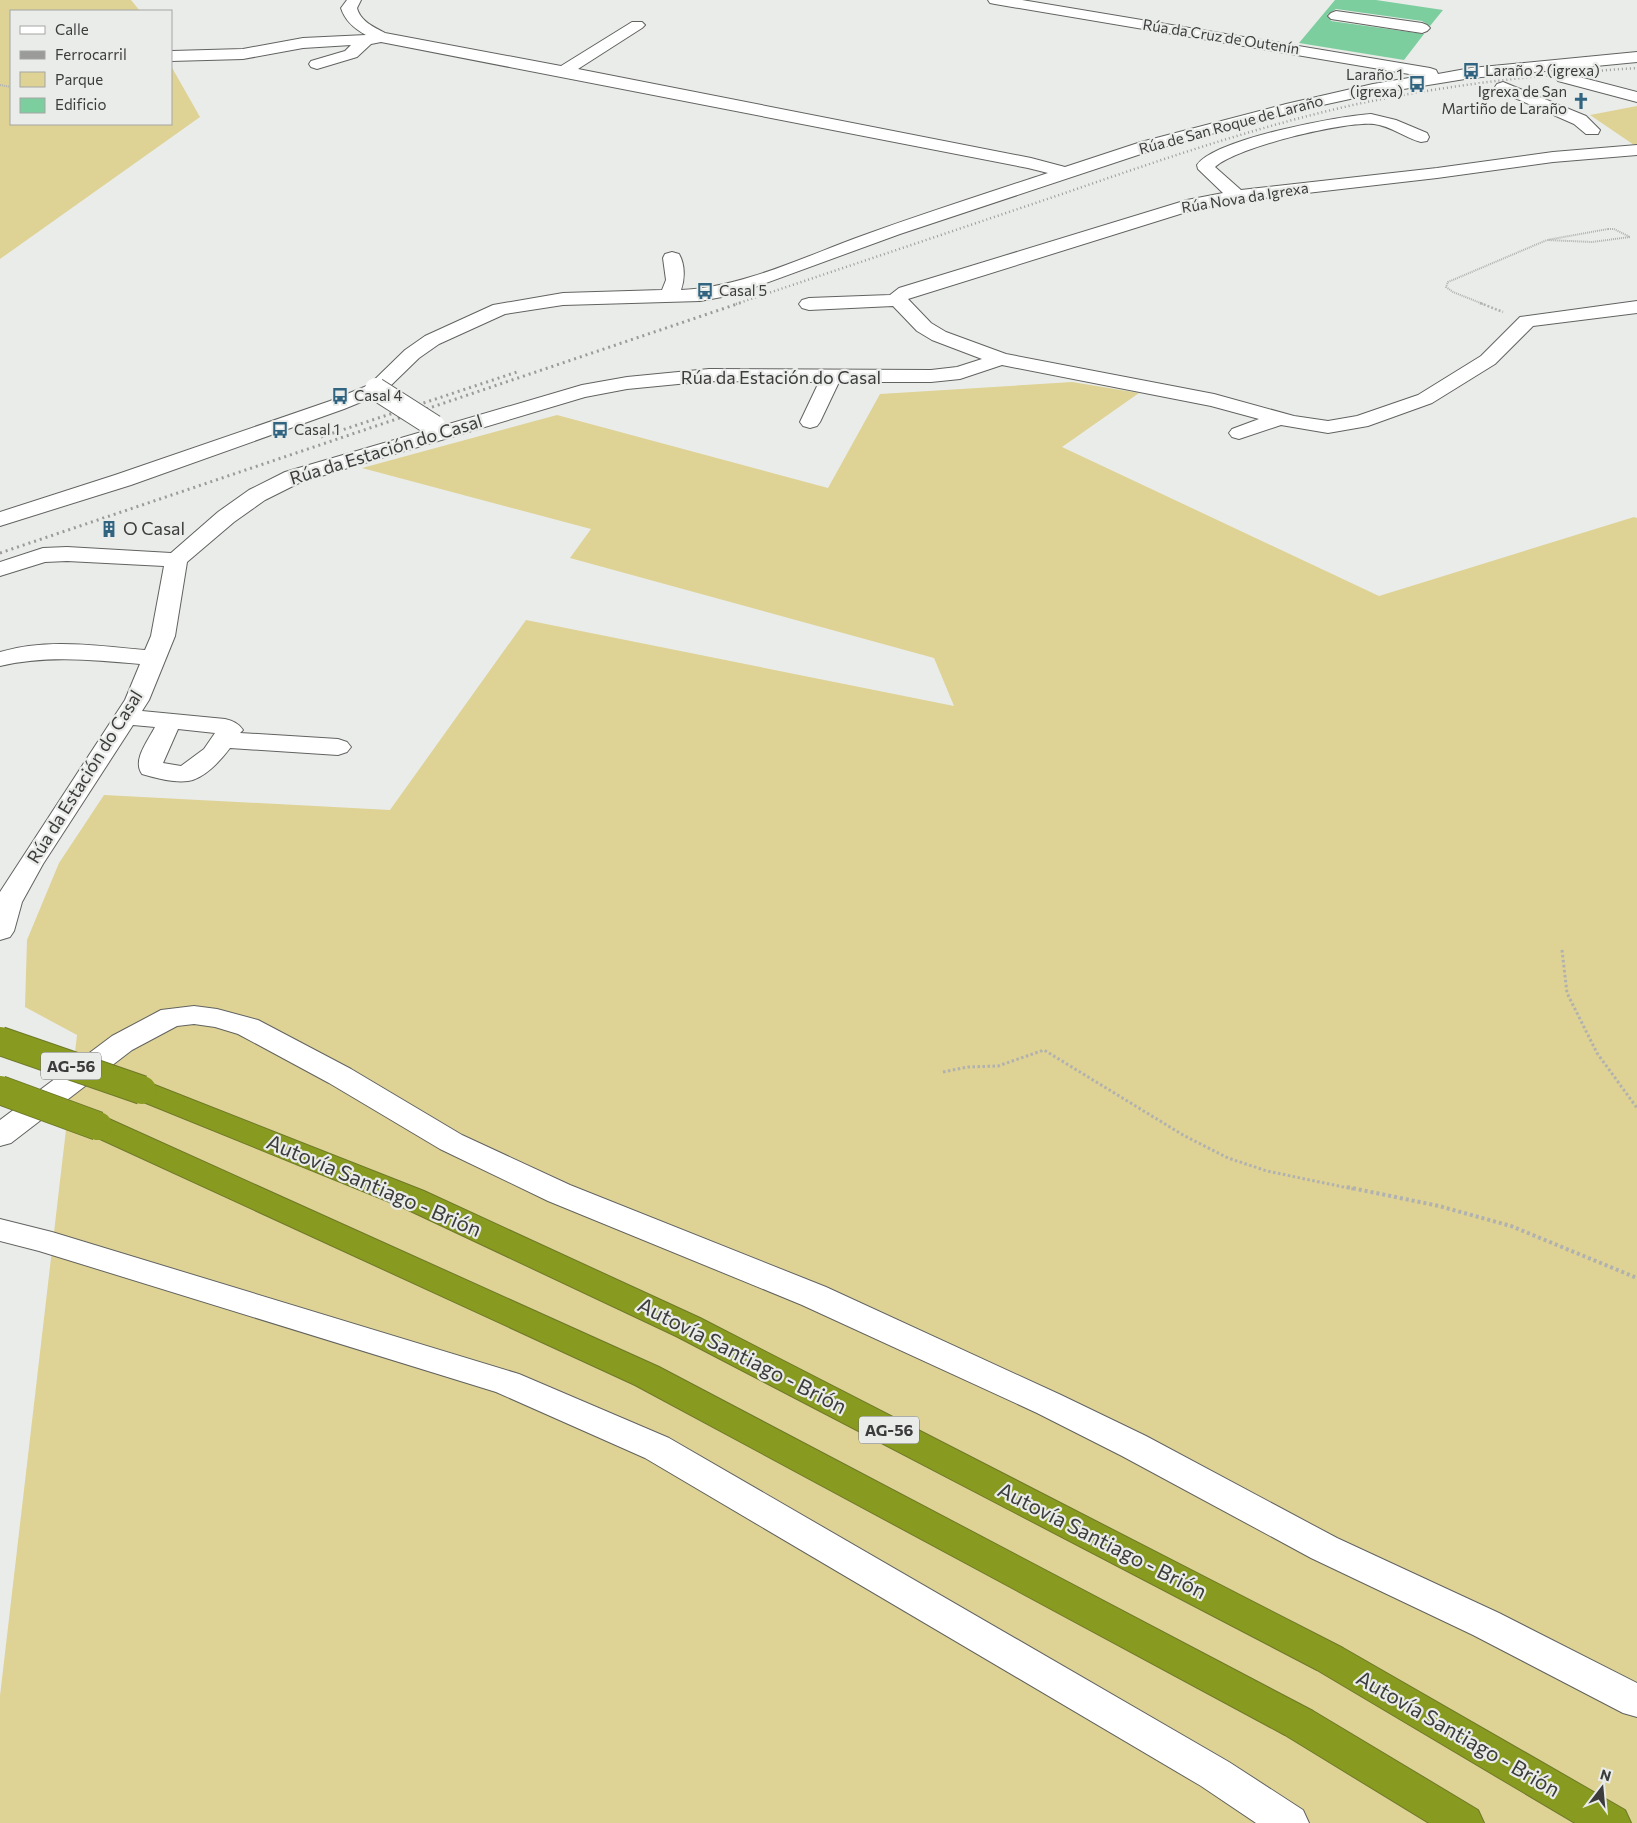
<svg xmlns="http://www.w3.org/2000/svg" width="1637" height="1823" font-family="Commissioner,sans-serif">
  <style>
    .green { fill: #ded295 }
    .building { fill: #7dce9f }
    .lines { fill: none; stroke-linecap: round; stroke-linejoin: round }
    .minor-casing { stroke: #616360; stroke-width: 2 }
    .highway-casing { stroke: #6d7929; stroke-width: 2 }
    .path-far3 { stroke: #b1b2b0; stroke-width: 2; stroke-dasharray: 1 1; stroke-linecap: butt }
    .path-far2 { stroke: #b1b2b0; stroke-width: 2.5; stroke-dasharray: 2 2; stroke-linecap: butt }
    .path-far1 { stroke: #b1b2b0; stroke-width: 3; stroke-dasharray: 2.5 2.5; stroke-linecap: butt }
    .path { stroke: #b1b2b0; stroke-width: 4; stroke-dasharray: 3 3; stroke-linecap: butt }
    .minor { fill: #fff; fill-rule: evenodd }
    .highway { fill: #889a1f; fill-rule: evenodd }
    .rail-far1 { stroke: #9b9c9a; stroke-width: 2.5; stroke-dasharray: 1 3; stroke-linecap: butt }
    .rail { stroke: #9b9c9a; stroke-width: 3; stroke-dasharray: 2 4; stroke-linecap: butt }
    .minor-bridge-casing { stroke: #616360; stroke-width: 24; stroke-linecap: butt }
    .highway-bridge-casing { stroke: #6d7929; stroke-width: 30; stroke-linecap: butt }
    .minor-bridge { stroke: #fff; stroke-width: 22 }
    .highway-bridge { stroke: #889a1f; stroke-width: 28 }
    .labels { text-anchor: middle; stroke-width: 4.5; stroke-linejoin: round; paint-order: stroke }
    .far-street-label { font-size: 15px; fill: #3b3c3b; stroke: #eaece9 }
    .far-poi-label { font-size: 15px; fill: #3b3c3b; stroke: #eaece9; text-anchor: start }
    .shield { fill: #eaece9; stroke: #70716f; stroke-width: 1 }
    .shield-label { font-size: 16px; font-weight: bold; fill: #3b3c3b }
    .street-label { font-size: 18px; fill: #3b3c3b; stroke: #eaece9 }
    .poi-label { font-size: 18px; fill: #3b3c3b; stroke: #eaece9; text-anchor: start }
    .near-street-label { font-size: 21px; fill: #3b3c3b; stroke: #eaece9 }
  </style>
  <rect width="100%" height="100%" fill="#eaece9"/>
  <!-- green -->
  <g class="green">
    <path d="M 0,0 L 131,0 L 140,11 L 11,11 L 11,124 L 171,124 L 171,66 L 200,117 L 0,259 Z"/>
    <path d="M 1637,106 L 1637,147 L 1590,115 Z"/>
    <path d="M 1072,382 L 1139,393 L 1062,447 L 1379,596 L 1634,517 L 1637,518 L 1637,1823 L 0,1823 L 0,1696 L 77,1035 L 25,1007 L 27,940 L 59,863 L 104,795 L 390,810 L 526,620 L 954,706 L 934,658 L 570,558 L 591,529 L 362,468 L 557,415 L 828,488 L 880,394 Z"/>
  </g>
  <!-- building -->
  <path class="building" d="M 1335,0 L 1376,0 L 1443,10 L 1430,26 L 1422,21 L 1336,9 L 1327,15 L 1331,21 L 1424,34 L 1404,60 L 1299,43 Z"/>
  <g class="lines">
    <!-- minor casing -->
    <g class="minor-casing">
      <g id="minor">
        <path d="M 347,0 L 361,0 L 357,8 C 360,21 374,27 385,33 L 561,66 L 632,22 L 642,22 L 645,25 L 642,28 L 578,69 L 1031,158 L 1065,167 L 1141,142 L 1286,104 L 1373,84 L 1421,76 L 995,4 L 990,3 L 988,0 L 1022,0 L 1430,68 L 1436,70 L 1438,74 L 1471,68 L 1637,52 L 1637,62 L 1471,78 L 1373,94 L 1295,111 L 1153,150 L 900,234 L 733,295 L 700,301 L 563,305 L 505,314 L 439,344 L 419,358 L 383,393 L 344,409 L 131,485 L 0,526 L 0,512 L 115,475 L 330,401 L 369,385 L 405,350 L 425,336 L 493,305 L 563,293 L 662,290 L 666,280 L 663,258 L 665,254 L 672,252 L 679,254 C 685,264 685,279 681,290 C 739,288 802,258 856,238 C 919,215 984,194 1048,173 L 1028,168 L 381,42 L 371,44 L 357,57 L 317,69 L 311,67 L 309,64 L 311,61 L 345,51 L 351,45 L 303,48 L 243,59 L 171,61 L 172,51 L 243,49 L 303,38 L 366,35 C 355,29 345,21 341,8 Z"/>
        <path d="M 1336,11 L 1422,23 L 1427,25 L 1430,28 L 1427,31 L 1422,33 L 1331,19 L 1328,16 L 1331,13 Z"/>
        <path d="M 1564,73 L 1637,92 L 1637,102 L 1558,81 L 1556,78 L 1558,75 Z"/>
        <path d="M 1503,82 L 1586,116 L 1600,130 L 1598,134 L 1586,134 L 1574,124 L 1497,90 L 1495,87 L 1497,84 Z"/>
        <path d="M 1371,114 L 1396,120 L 1427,133 L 1429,137 L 1427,141 L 1421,142 C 1405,138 1391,126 1374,124 C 1344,121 1237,147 1215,167 L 1241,190 L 1437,168 L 1553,152 L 1637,145 L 1637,155 L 1553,162 L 1437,178 L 1237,201 L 1196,209 L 908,299 L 931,323 L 946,332 L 1006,354 L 1214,394 L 1294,416 L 1328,421 L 1357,416 L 1418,395 L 1481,356 L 1520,317 L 1637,301 L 1637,313 L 1533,326 L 1495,364 L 1432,403 L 1368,426 L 1328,433 L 1281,425 L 1239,439 L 1232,437 L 1229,433 L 1232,429 L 1259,419 L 1211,406 L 1002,365 L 960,379 L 931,382 L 839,382 L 820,422 L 817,426 L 810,428 L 803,426 L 800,422 L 819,382 L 709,381 L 627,389 L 585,397 L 301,482 L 265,500 L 234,522 L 187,562 L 175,636 L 149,700 L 142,711 L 225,719 C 233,721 238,723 243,730 L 240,733 L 338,739 L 347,742 L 351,747 L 347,752 L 338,755 L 230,748 C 221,760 204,779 188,781 C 175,783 155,778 142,774 C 132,760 148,741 155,727 L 133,725 L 43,864 L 22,902 L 14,931 L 10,937 L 0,940 L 0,892 L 125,700 L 140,664 C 92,660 47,655 0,666 L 0,652 C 48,638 96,646 145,650 L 151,636 L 164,566 L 67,561 L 45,562 L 0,576 L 0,562 L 43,548 L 67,547 L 171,553 L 218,512 L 249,490 L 285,472 L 582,385 L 627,377 L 709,369 L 931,370 L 957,367 L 982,359 L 932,340 L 917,331 L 893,306 L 809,310 L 802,308 L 799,304 L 802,300 L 809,298 L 890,295 L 899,288 L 1187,200 L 1223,193 L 1198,169 L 1197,165 C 1215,139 1338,116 1371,114 ZM 178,729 L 215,733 L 204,749 L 181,766 L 163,763 Z"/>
        <path d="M 194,1006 L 217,1009 L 258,1020 L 351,1069 L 462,1135 L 570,1185 L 826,1287 L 1061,1395 L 1146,1436 L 1337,1538 L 1499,1613 L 1637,1683 L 1637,1717 L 1623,1713 L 1473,1635 L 1311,1558 L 1122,1456 L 1037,1413 L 802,1305 L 548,1201 L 440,1149 L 329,1083 L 238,1034 L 215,1027 L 194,1024 L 177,1026 L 132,1050 L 11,1143 L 0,1146 L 0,1120 L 112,1036 L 161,1010 Z"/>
        <path d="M 0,1219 L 52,1232 L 519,1374 L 669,1438 L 1229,1762 L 1303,1810 L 1309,1823 L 1256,1823 L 1201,1786 L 645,1458 L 496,1392 L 39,1251 L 0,1241 Z"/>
      </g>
    </g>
    <!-- highway casing -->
    <g class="highway-casing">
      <g id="highway">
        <path d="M 142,1080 L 424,1191 L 700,1318 L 1343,1648 L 1625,1810 L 1631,1823 L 1575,1823 L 1317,1670 L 676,1336 L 402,1207 L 131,1097 L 127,1090 L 131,1083 Z"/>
        <path d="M 98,1116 L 109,1119 L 659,1367 L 1313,1711 L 1478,1810 L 1484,1823 L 1429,1823 L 1285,1735 L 635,1385 L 87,1133 L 83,1126 L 87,1119 Z"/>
      </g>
    </g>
    <!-- path-far3 -->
    <g class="path-far3">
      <path d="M 0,85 L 11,87"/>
      <path d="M 1608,229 L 1614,229 L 1630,237 L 1592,242 L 1547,240 Z"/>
      <path d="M 1483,304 L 1453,292 L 1446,287 L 1448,282 L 1547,240"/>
    </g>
    <!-- path-far2 -->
    <path class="path-far2" d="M 1480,303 L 1503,312"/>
    <!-- path-far1 -->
    <g class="path-far1">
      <path d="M 1562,950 L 1567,993 L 1597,1053 L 1637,1108"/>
      <path d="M 943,1072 L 968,1067 L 998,1066 L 1044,1050 L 1183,1135 L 1228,1158 L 1267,1171 L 1353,1189"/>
    </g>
    <!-- path -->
    <path class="path" d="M 1347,1187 L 1439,1206 L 1511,1226 L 1637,1278"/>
    <!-- minor -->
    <use href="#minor" class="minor"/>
    <!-- highway -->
    <use href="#highway" class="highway"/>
    <!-- rail-far1 -->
    <path class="rail-far1" d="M 736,304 C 846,267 956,230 1065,193 C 1163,159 1261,125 1362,103 C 1453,84 1545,74 1637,68"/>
    <!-- rail -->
    <g class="rail">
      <path d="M 321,437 L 520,371"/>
      <path d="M 0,553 L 740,303"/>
    </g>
    <!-- minor-bridge casing -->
    <g class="minor-bridge-casing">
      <path id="minor-bridge" d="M 376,389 L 434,426"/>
    </g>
    <!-- highway-bridge casing -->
    <g class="highway-bridge-casing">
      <g id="highway-bridge">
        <path d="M 0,1041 L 142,1090"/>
        <path d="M 0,1090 L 98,1126"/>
      </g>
    </g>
    <!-- minor-bridge -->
    <use href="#minor-bridge" class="minor-bridge"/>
    <!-- highway-bridge -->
    <use href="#highway-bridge" class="highway-bridge"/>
  </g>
  <!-- icons -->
  <defs>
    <g id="bus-bare" transform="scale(1.35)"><path d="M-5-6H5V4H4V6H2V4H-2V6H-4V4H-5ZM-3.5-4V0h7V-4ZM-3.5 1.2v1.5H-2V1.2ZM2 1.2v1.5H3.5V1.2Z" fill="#316481" stroke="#eaece9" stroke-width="2.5" paint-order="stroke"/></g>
    <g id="church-bare" transform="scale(1.35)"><path d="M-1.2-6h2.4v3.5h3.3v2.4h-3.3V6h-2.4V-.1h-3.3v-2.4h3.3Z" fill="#316481" stroke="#eaece9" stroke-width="2.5" paint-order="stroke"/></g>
    <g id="building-bare" transform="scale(1.35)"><path d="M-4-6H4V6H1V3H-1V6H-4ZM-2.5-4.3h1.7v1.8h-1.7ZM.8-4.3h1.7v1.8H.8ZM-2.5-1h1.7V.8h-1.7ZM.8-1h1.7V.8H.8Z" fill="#316481" stroke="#eaece9" stroke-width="2.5" paint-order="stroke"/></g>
  </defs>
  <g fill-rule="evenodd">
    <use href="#bus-bare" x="1471" y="71"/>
    <use href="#bus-bare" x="1417" y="84"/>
    <use href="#church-bare" x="1581" y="101"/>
    <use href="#bus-bare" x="705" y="291"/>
    <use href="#bus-bare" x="340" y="396"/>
    <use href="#bus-bare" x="280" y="430"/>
    <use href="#building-bare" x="109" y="529"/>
  </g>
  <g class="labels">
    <!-- far-street labels -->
    <g class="far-street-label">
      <text transform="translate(1221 37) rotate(9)" y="5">Rúa da Cruz de Outenín</text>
      <text transform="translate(1231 125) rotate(-15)" y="5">Rúa de San Roque de Laraño</text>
      <text transform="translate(1245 198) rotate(-9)" y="5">Rúa Nova da Igrexa</text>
    </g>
    <!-- far-poi labels -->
    <g class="far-poi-label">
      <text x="1485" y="76">Laraño 2 (igrexa)</text>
      <text x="1403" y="80" text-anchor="end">Laraño 1<tspan x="1403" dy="17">(igrexa)</tspan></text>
      <text x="1567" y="97" text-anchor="end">Igrexa de San<tspan x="1567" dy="17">Martiño de Laraño</tspan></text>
      <text x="719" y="296">Casal 5</text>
      <text x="354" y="401">Casal 4</text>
      <text x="294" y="435">Casal 1</text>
    </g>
    <!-- shield labels -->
    <g class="shield">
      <rect x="41" y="1052.5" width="60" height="27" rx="4"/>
      <rect x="859" y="1416.5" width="60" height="27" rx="4"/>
    </g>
    <g class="shield-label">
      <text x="71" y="1072">AG-56</text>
      <text x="889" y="1436">AG-56</text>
    </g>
    <!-- street labels -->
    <g class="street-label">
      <text x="781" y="384">Rúa da Estación do Casal</text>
      <text transform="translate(386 450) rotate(-17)" y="6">Rúa da Estación do Casal</text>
      <text transform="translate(85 777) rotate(-58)" y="6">Rúa da Estación do Casal</text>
    </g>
    <!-- poi labels -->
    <g class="poi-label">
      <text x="123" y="535">O Casal</text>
    </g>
    <!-- near-street labels -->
    <g class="near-street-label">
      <text transform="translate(374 1186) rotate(23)" y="7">Autovía Santiago - Brión</text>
      <text transform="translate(742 1356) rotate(27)" y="7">Autovía Santiago - Brión</text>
      <text transform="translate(1102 1541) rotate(27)" y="7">Autovía Santiago - Brión</text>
      <text transform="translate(1458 1734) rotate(30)" y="7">Autovía Santiago - Brión</text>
    </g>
  </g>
  <!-- legend -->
  <rect x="10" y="10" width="162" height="115" fill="#eaece9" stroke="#a4a6a3"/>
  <rect x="20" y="26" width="25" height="8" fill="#ffffff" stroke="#a4a6a3"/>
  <text x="55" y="35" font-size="15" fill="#3b3c3b">Calle</text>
  <rect x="20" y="51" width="25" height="8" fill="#9b9c9a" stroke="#a4a6a3"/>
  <text x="55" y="60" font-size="15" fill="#3b3c3b">Ferrocarril</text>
  <rect x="20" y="72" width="25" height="15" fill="#ded295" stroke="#a4a6a3"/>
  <text x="55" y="85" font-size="15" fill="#3b3c3b">Parque</text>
  <rect x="20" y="98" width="25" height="15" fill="#7dce9f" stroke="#a4a6a3"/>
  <text x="55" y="110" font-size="15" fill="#3b3c3b">Edificio</text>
  <!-- north arrow -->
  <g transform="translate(1602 1788) rotate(16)" stroke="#eaece9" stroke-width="4" paint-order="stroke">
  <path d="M0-4L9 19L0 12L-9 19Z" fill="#3b3c3b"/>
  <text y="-8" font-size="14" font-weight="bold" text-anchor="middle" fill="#3b3c3b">N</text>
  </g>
</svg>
